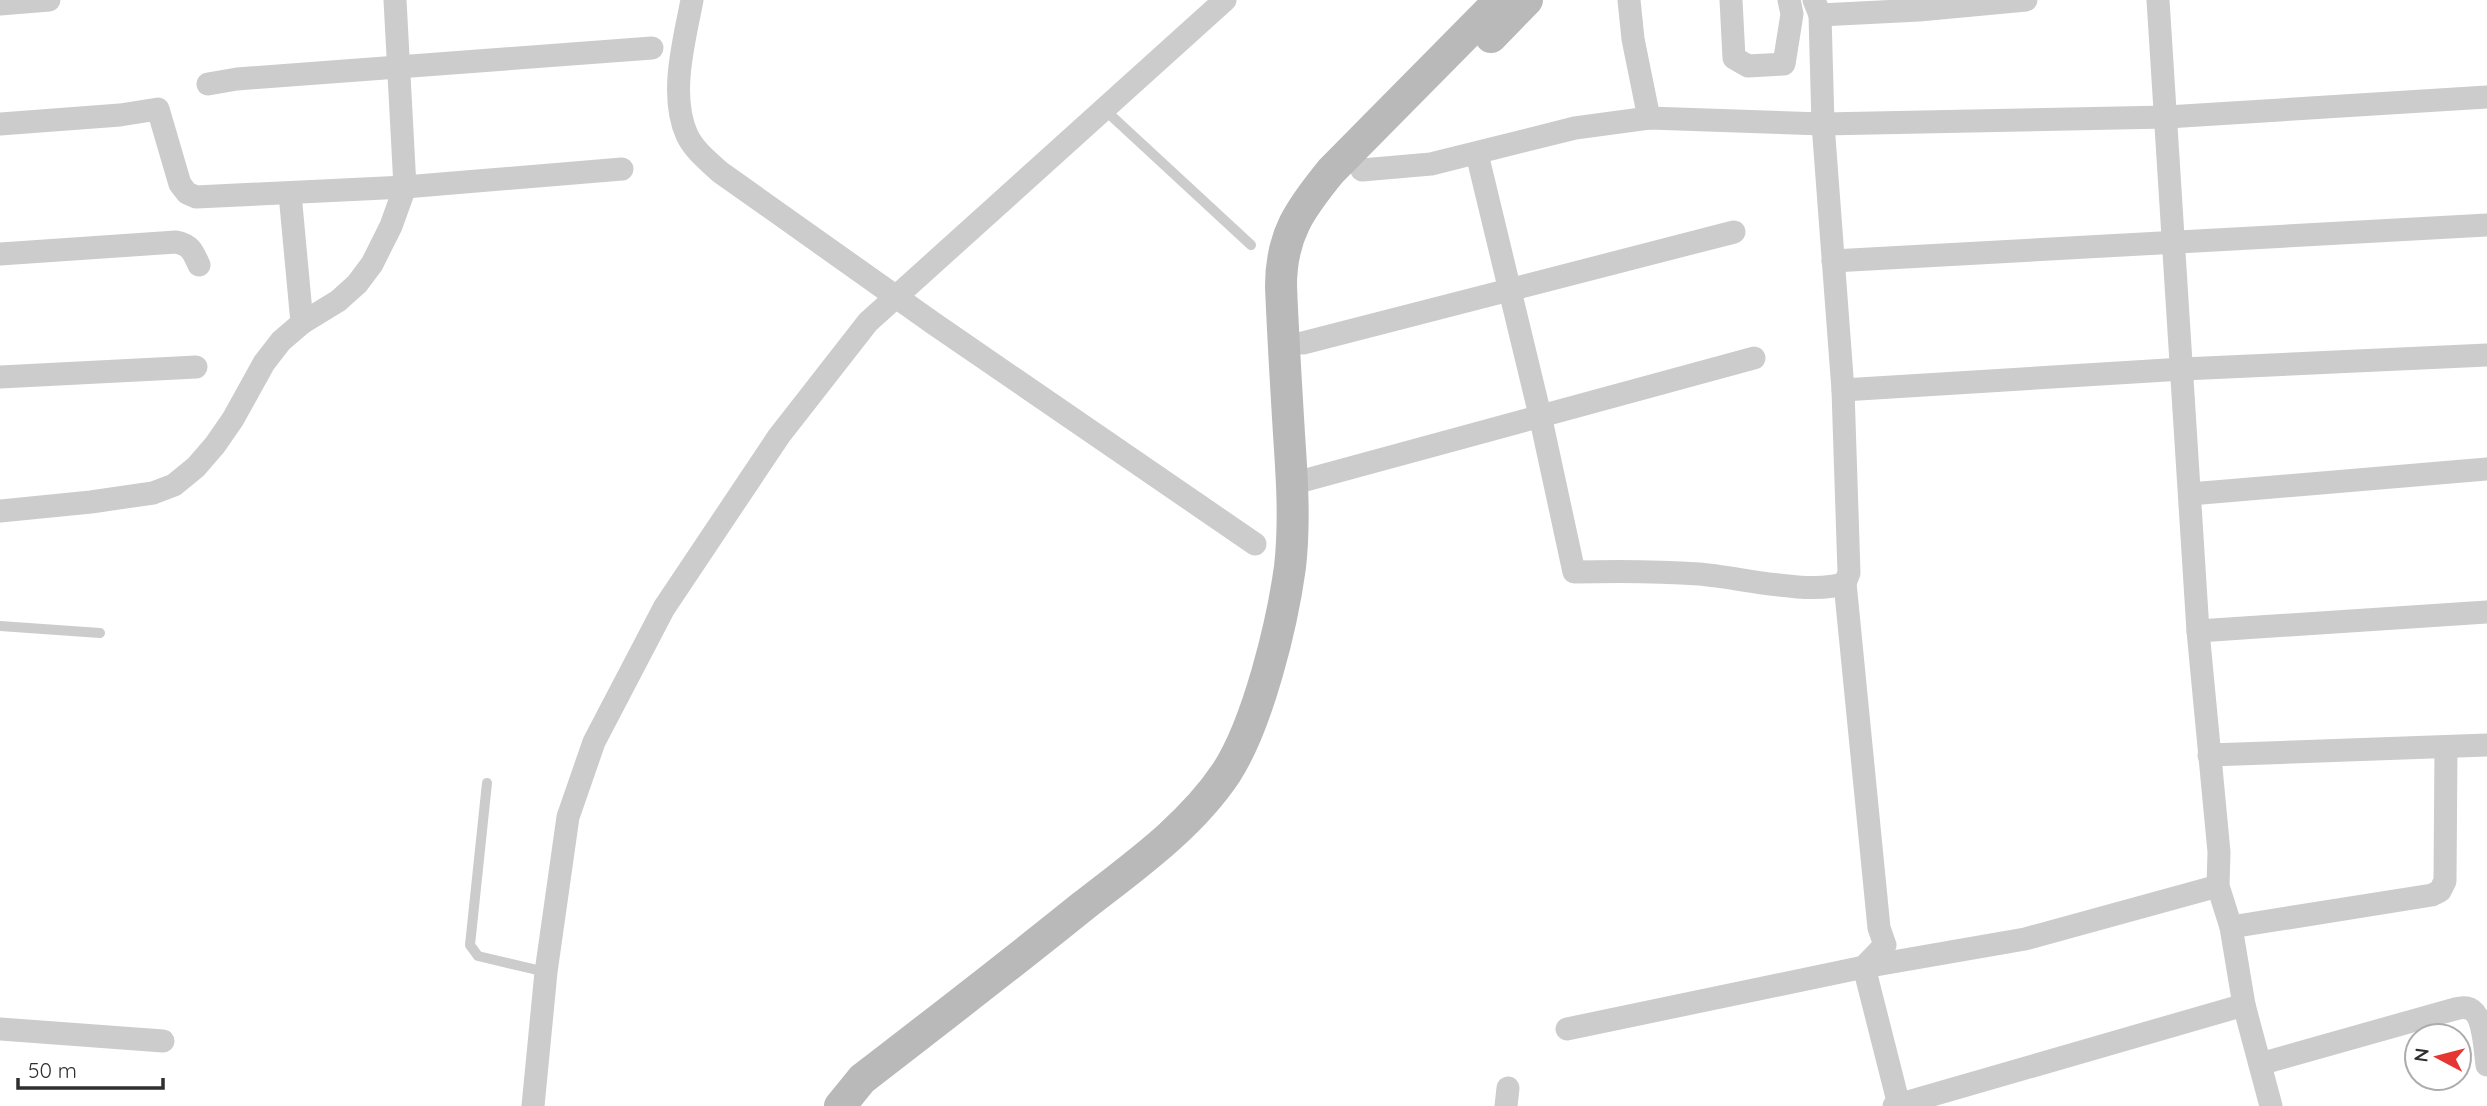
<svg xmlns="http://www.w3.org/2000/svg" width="2487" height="1106" font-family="Quicksand,sans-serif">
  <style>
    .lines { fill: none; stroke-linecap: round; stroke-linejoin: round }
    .lane { stroke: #ccc; stroke-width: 10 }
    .street { stroke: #ccc; stroke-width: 23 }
    .secondary { stroke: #b9b9b9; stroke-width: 32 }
  </style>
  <rect width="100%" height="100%" fill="#fff"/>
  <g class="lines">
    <!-- lane -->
    <g class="lane">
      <path d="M 1105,110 L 1251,245"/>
      <path d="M 0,626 L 100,633"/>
      <path d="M 487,783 L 470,945 L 478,956 L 546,972"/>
    </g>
    <!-- street -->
    <g class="street">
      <path d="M 692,0 C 684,42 669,95 687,135 C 694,150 708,161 720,172 L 933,323 L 1255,544"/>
      <path d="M 1629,0 L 1633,39 L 1649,118"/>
      <path d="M 1731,0 L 1734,58 L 1748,66 L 1784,64 L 1792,14 L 1789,0"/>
      <path d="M 2158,0 L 2198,631 L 2219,852 L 2218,886 L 2231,927 L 2244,1005 L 2271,1106"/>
      <path d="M 0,4 L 49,0"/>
      <path d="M 1820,15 L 1919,10 L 2026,0"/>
      <path d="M 208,84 L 237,79 L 652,48"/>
      <path d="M 0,124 L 120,115 L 158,109 L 180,184 L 187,193 L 196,197 L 405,187 L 622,169"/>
      <path d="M 1477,154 L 1540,415 L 1574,572 C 1616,571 1658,571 1699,574 C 1738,577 1811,596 1845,583 L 1849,573 L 1843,390 L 1823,124 L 1820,15 L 1814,0"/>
      <path d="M 1362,170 L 1431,164 L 1575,128 L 1649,118 L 1823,124 L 2167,117 L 2487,97"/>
      <path d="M 290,194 L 302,323"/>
      <path d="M 0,254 L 176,242 C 191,245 193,252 199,265"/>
      <path d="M 1833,261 L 2487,225"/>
      <path d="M 1303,343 L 1734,232"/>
      <path d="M 0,377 L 196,367"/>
      <path d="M 1843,390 L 2183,369 L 2487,355"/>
      <path d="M 1306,480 L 1754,358"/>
      <path d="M 2190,494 L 2487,469"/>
      <path d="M 0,511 L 91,502 L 153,493 L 174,485 L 196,467 L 215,445 L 233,419 L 264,363 L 281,341 L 302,323 L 338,301 L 357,284 L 372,264 L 391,226 L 405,187 L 395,0"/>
      <path d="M 1845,583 L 1879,928 L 1885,945 L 1864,967 L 1899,1105"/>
      <path d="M 2198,631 L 2487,612"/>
      <path d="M 2209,755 L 2487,745"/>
      <path d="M 2231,927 L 2432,895 L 2440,891 L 2445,881 L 2446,747"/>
      <path d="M 0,1029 L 163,1041"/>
      <path d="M 1567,1029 L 1864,967 L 2025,939 L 2218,886"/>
      <path d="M 2260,1064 L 2455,1009 C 2459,1008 2463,1007 2467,1008 C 2484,1011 2485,1051 2487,1065"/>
      <path d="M 533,1106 L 546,972 L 568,817 L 594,742 L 664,608 L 779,436 L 868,322 L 1225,0"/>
      <path d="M 1506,1106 L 1508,1088"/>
      <path d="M 1894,1106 L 2244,1005"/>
    </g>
    <!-- secondary -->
    <g class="secondary">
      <path d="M 1491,37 L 1527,0"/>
      <path d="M 840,1106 L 862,1079 C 936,1022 1010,965 1083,906 C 1133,867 1190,827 1226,773 C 1258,724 1282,625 1290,567 C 1295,523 1292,478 1289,434 C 1286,385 1283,336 1281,286 C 1281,235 1300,209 1331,171 L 1500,0"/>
    </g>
  </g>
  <!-- north arrow -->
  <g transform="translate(2438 1057) rotate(277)"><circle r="33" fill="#ffffff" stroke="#acacac" stroke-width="2"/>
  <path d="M0-5L12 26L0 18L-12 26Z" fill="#e63631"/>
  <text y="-10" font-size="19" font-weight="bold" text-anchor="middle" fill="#2f2f2f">N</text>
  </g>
  <!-- scale -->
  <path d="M18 1078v10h145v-10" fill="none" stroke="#2f2f2f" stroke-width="3.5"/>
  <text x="28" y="1078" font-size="21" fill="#2f2f2f" stroke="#ffffff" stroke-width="5" paint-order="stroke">50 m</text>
</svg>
